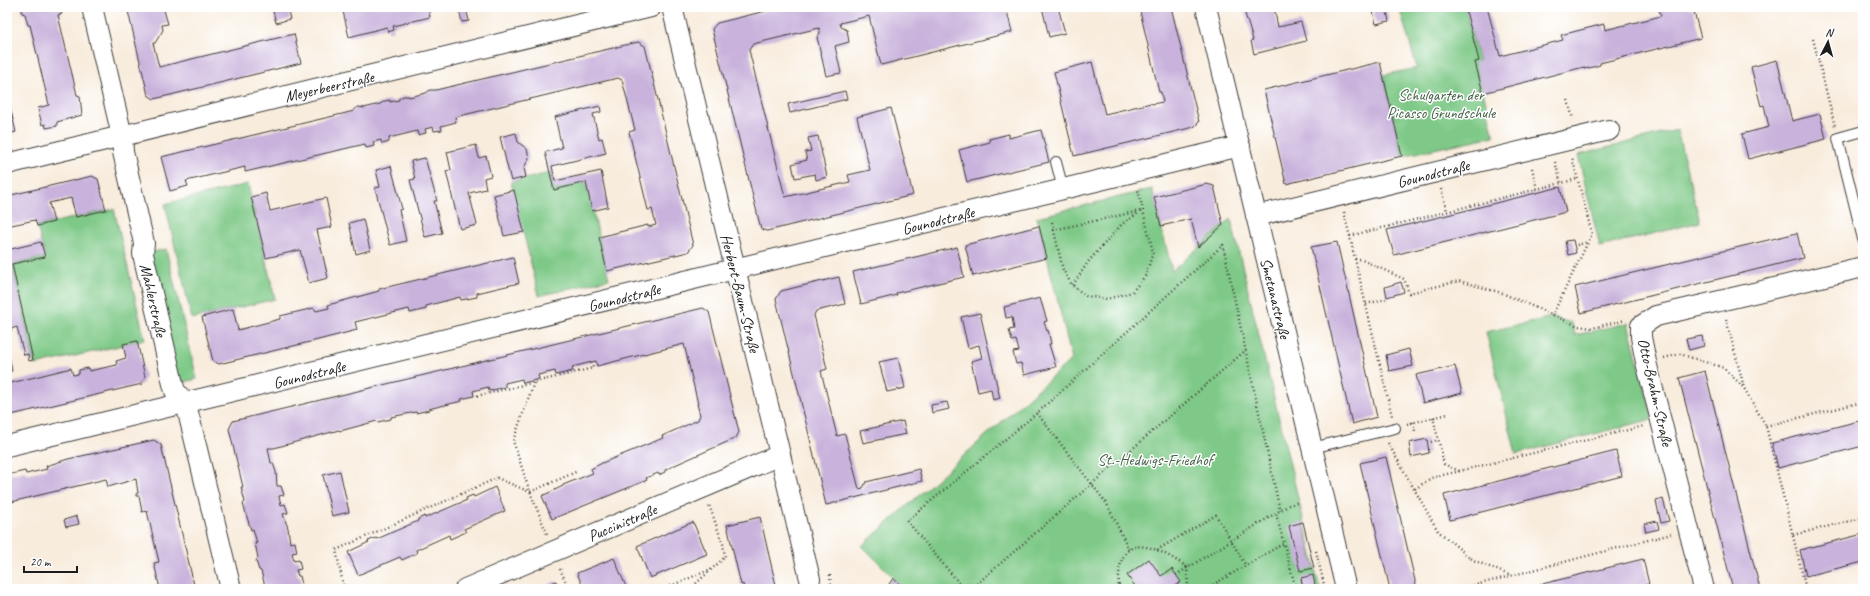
<svg xmlns="http://www.w3.org/2000/svg" width="1870" height="596" font-family="Caveat,sans-serif">
  <style>
    .green { fill: #7ec987; stroke: #4d7252 }
    .building { fill: #c9b3dc }
    .lines { fill: none; stroke-linecap: round; stroke-linejoin: round }
    .lane-casing { stroke: #3d3b39; stroke-width: 12 }
    .street-casing { stroke: #3d3b39; stroke-width: 22 }
    .path { stroke: #3d3b39; stroke-width: 2.5; stroke-dasharray: 1 3; stroke-linecap: butt }
    .lane { stroke: #fff; stroke-width: 10 }
    .street { stroke: #fff; stroke-width: 20 }
    .labels { text-anchor: middle; stroke-width: 3; stroke-linejoin: round; paint-order: stroke }
    .street-label { font-size: 16px; fill: #1c1c1c; stroke: #fff }
    .park-label { font-size: 16px; fill: #436147; stroke: #fff }
  </style>
  <rect width="100%" height="100%" fill="#fff"/>
  <filter id="ink" filterUnits="userSpaceOnUse"><feTurbulence type="fractalNoise" baseFrequency=".025" numOctaves="2"/><feDisplacementMap in="SourceGraphic" scale="8" xChannelSelector="R" yChannelSelector="G"/><feConvolveMatrix kernelMatrix="1 2 1 2 8 2 1 2 1" color-interpolation-filters="sRGB"/></filter>
  <filter id="wash" filterUnits="userSpaceOnUse"><feTurbulence type="fractalNoise" baseFrequency=".012" numOctaves="4" result="noise"/><feDisplacementMap in="SourceGraphic" scale="16" xChannelSelector="R" yChannelSelector="G"/><feGaussianBlur stdDeviation="0.9" result="paint"/><feColorMatrix in="noise" values="0 0 0 0 0 0 0 0 0 0 0 0 0 0 0 0 0 1.4 0 .05"/><feComposite in="paint" operator="in"/></filter>
  <g filter="url(#wash)">
    <rect width="100%" height="100%" fill="#f8ecdc"/>
    <!-- green -->
    <g class="green">
      <path d="M 1399,7 L 1465,7 L 1479,61 L 1476,62 L 1494,136 L 1402,156 L 1383,75 L 1417,68 Z"/>
      <path d="M 1677,130 L 1700,222 L 1600,247 L 1578,155 Z"/>
      <path d="M 550,173 L 554,190 L 586,182 L 609,279 L 539,296 L 511,182 Z"/>
      <path d="M 248,184 L 275,299 L 192,319 L 165,204 Z"/>
      <path d="M 1152,189 L 1172,271 L 1231,219 L 1320,589 L 886,589 L 893,577 L 862,546 L 1072,359 L 1037,217 Z"/>
      <path d="M 114,209 L 145,340 L 35,365 L 12,265 L 45,257 L 37,226 Z"/>
      <path d="M 166,249 L 197,379 L 172,385 L 140,255 Z"/>
      <path d="M 1552,317 L 1572,323 L 1575,335 L 1628,323 L 1653,419 L 1516,454 L 1486,332 Z"/>
    </g>
    <g id="blocks">
      <!-- building -->
      <g class="building">
        <path d="M 22,7 L 60,7 L 62,14 L 58,15 L 77,95 L 80,96 L 82,115 L 57,122 L 57,126 L 46,128 L 45,124 L 42,125 L 38,108 L 49,105 L 30,25 L 28,25 L 25,14 L 22,13 Z"/>
        <path d="M 127,7 L 162,7 L 164,10 L 168,24 L 162,25 L 163,30 L 155,43 L 153,43 L 159,67 L 294,34 L 301,63 L 154,99 L 148,95 Z"/>
        <path d="M 272,7 L 287,7 L 290,19 L 276,23 Z"/>
        <path d="M 342,7 L 428,7 L 430,17 L 393,26 L 394,30 L 388,32 L 387,27 L 349,37 Z"/>
        <path d="M 782,7 L 1006,7 L 1012,32 L 881,65 L 869,16 L 840,23 L 841,27 L 847,30 L 849,42 L 835,46 L 841,73 L 826,76 L 817,37 L 820,33 L 819,28 L 753,44 L 749,50 L 785,197 L 850,182 L 848,175 L 870,170 L 857,117 L 891,108 L 913,195 L 767,231 L 761,229 L 712,29 L 717,23 Z"/>
        <path d="M 1042,7 L 1058,7 L 1065,33 L 1049,37 Z"/>
        <path d="M 1139,7 L 1171,7 L 1199,122 L 1194,127 L 1074,156 L 1054,72 L 1092,62 L 1105,114 L 1151,103 L 1152,104 L 1163,102 L 1161,92 L 1159,92 Z"/>
        <path d="M 1243,7 L 1274,7 L 1278,27 L 1301,22 L 1306,41 L 1254,54 L 1251,41 L 1253,40 Z"/>
        <path d="M 1372,7 L 1386,7 L 1389,21 L 1376,24 Z"/>
        <path d="M 1465,7 L 1487,7 L 1500,56 L 1563,40 L 1561,35 L 1604,24 L 1605,30 L 1661,16 L 1658,7 L 1693,8 L 1701,38 L 1600,63 L 1600,65 L 1593,67 L 1584,69 L 1584,67 L 1483,93 L 1475,62 L 1479,61 Z"/>
        <path d="M 466,8 L 469,21 L 462,22 L 459,10 Z"/>
        <path d="M 638,42 L 645,46 L 693,245 L 688,252 L 607,271 L 599,237 L 648,225 L 648,227 L 656,225 L 652,209 L 648,210 L 629,132 L 635,130 L 622,80 L 618,78 L 455,117 L 456,122 L 441,126 L 442,130 L 434,131 L 433,127 L 425,129 L 426,133 L 418,135 L 417,131 L 389,138 L 389,142 L 382,144 L 381,140 L 373,142 L 374,146 L 366,148 L 365,144 L 245,172 L 245,167 L 186,181 L 188,186 L 170,191 L 161,157 L 342,114 L 354,111 L 354,109 L 358,107 L 364,108 L 380,104 L 385,101 L 390,100 L 390,102 L 399,100 L 399,98 L 404,96 L 409,96 L 409,97 L 426,93 L 430,90 L 436,90 Z"/>
        <path d="M 1777,60 L 1792,121 L 1820,114 L 1826,139 L 1748,159 L 1742,134 L 1769,127 L 1764,105 L 1761,106 L 1751,67 Z"/>
        <path d="M 1380,62 L 1402,156 L 1286,184 L 1264,90 Z"/>
        <path d="M 845,91 L 847,99 L 790,113 L 788,104 Z"/>
        <path d="M 600,106 L 601,112 L 593,114 L 599,139 L 602,138 L 606,153 L 552,166 L 555,181 L 601,171 L 608,207 L 592,211 L 586,182 L 554,190 L 545,152 L 562,148 L 555,117 Z"/>
        <path d="M 10,107 L 16,132 L 7,134 L 7,108 Z"/>
        <path d="M 1041,130 L 1049,162 L 967,182 L 959,150 L 990,142 L 989,139 L 1009,134 L 1009,138 Z"/>
        <path d="M 516,133 L 518,142 L 527,149 L 529,158 L 524,168 L 526,177 L 511,181 L 500,137 Z"/>
        <path d="M 818,136 L 827,177 L 816,180 L 815,174 L 795,178 L 792,164 L 807,160 L 805,152 L 811,151 L 808,138 Z"/>
        <path d="M 476,145 L 479,158 L 486,156 L 491,176 L 484,178 L 486,189 L 469,193 L 477,225 L 460,229 L 446,171 L 451,170 L 447,152 Z"/>
        <path d="M 425,158 L 437,201 L 434,201 L 442,233 L 425,237 L 410,180 L 415,179 L 411,161 Z"/>
        <path d="M 391,166 L 402,209 L 399,210 L 406,241 L 390,245 L 375,188 L 380,187 L 376,170 Z"/>
        <path d="M 92,176 L 98,179 L 106,210 L 76,217 L 71,198 L 49,203 L 54,222 L 37,226 L 35,220 L 7,226 L 7,196 Z"/>
        <path d="M 1207,184 L 1214,186 L 1223,225 L 1198,247 L 1191,219 L 1161,226 L 1154,197 Z"/>
        <path d="M 1560,187 L 1566,212 L 1394,255 L 1387,230 Z"/>
        <path d="M 514,190 L 524,232 L 504,236 L 494,195 Z"/>
        <path d="M 266,193 L 270,211 L 326,198 L 332,227 L 317,230 L 328,278 L 309,283 L 300,250 L 266,258 L 251,197 Z"/>
        <path d="M 363,219 L 370,250 L 356,254 L 349,223 Z"/>
        <path d="M 1039,226 L 1047,258 L 973,276 L 965,245 Z"/>
        <path d="M 1797,233 L 1803,258 L 1581,313 L 1575,287 Z"/>
        <path d="M 1573,240 L 1576,253 L 1568,255 L 1565,241 Z"/>
        <path d="M 41,242 L 45,257 L 12,264 L 33,360 L 29,361 L 28,354 L 24,355 L 17,327 L 11,329 L 11,332 L 7,333 L 7,307 L 9,307 L 7,300 L 7,250 Z"/>
        <path d="M 1337,242 L 1377,417 L 1352,424 L 1311,247 Z"/>
        <path d="M 957,247 L 964,277 L 896,293 L 897,295 L 861,304 L 853,272 Z"/>
        <path d="M 513,257 L 519,283 L 477,293 L 477,297 L 461,300 L 460,297 L 426,306 L 426,309 L 410,313 L 409,309 L 355,322 L 357,330 L 322,339 L 219,364 L 213,361 L 202,317 L 233,309 L 238,330 L 280,319 L 280,316 L 314,308 L 316,311 L 329,308 L 328,305 L 379,291 L 379,289 Z"/>
        <path d="M 839,277 L 845,304 L 816,311 L 814,315 L 827,369 L 821,371 L 837,436 L 845,434 L 859,489 L 863,488 L 866,482 L 919,469 L 922,481 L 826,505 L 776,299 L 781,291 Z"/>
        <path d="M 1401,282 L 1404,292 L 1387,297 L 1385,287 Z"/>
        <path d="M 1040,298 L 1047,321 L 1044,322 L 1047,331 L 1048,330 L 1051,344 L 1049,344 L 1056,367 L 1024,375 L 1021,363 L 1016,364 L 1013,352 L 1019,351 L 1016,340 L 1012,341 L 1009,330 L 1014,329 L 1012,317 L 1006,318 L 1004,307 Z"/>
        <path d="M 703,308 L 709,312 L 739,432 L 736,438 L 675,465 L 665,470 L 665,472 L 659,475 L 658,473 L 646,478 L 647,480 L 552,519 L 542,496 L 563,486 L 563,485 L 593,473 L 591,469 L 602,463 L 663,438 L 662,436 L 698,420 L 700,415 L 697,404 L 698,404 L 684,344 L 597,366 L 596,361 L 572,367 L 573,371 L 556,375 L 555,371 L 538,375 L 539,379 L 523,383 L 522,379 L 505,383 L 505,387 L 489,391 L 488,387 L 473,391 L 474,396 L 461,399 L 462,401 L 428,409 L 429,410 L 416,413 L 416,412 L 391,417 L 391,419 L 378,422 L 377,421 L 340,431 L 339,430 L 274,448 L 268,448 L 271,463 L 273,463 L 276,472 L 277,486 L 281,486 L 284,495 L 279,496 L 281,505 L 285,504 L 288,513 L 283,514 L 288,528 L 290,543 L 295,542 L 297,552 L 292,553 L 294,561 L 299,560 L 301,569 L 296,570 L 298,576 L 300,576 L 303,589 L 267,589 L 266,586 L 265,586 L 261,571 L 259,570 L 256,561 L 258,558 L 255,543 L 257,543 L 253,529 L 251,530 L 243,504 L 245,502 L 241,487 L 243,487 L 229,429 L 233,421 Z"/>
        <path d="M 980,313 L 1000,398 L 993,400 L 991,389 L 978,392 L 971,361 L 982,358 L 979,345 L 968,348 L 961,317 Z"/>
        <path d="M 1702,336 L 1704,346 L 1689,350 L 1686,339 Z"/>
        <path d="M 137,341 L 145,377 L 142,384 L 7,416 L 7,384 L 71,368 L 73,375 L 79,374 L 79,370 L 88,368 L 89,371 L 117,365 L 116,361 L 126,358 L 123,344 Z"/>
        <path d="M 7,344 L 12,371 L 7,372 Z"/>
        <path d="M 1409,349 L 1413,366 L 1389,371 L 1386,355 Z"/>
        <path d="M 898,358 L 905,388 L 887,392 L 879,362 Z"/>
        <path d="M 1455,366 L 1462,393 L 1423,403 L 1416,375 Z"/>
        <path d="M 1705,371 L 1760,589 L 1733,589 L 1679,378 Z"/>
        <path d="M 947,402 L 949,409 L 932,413 L 931,405 Z"/>
        <path d="M 1863,420 L 1863,446 L 1778,468 L 1772,443 Z"/>
        <path d="M 903,421 L 906,434 L 863,443 L 860,431 Z"/>
        <path d="M 1427,439 L 1429,453 L 1411,457 L 1409,443 Z"/>
        <path d="M 154,440 L 161,445 L 195,589 L 160,589 L 154,563 L 159,562 L 147,511 L 142,512 L 139,496 L 136,496 L 136,494 L 138,493 L 136,479 L 108,487 L 106,479 L 7,503 L 7,475 L 25,471 L 26,474 L 47,469 L 46,466 L 68,459 Z"/>
        <path d="M 1616,451 L 1622,476 L 1450,520 L 1444,495 Z"/>
        <path d="M 1386,457 L 1417,589 L 1390,589 L 1360,463 Z"/>
        <path d="M 340,471 L 349,512 L 332,516 L 323,475 Z"/>
        <path d="M 495,487 L 505,511 L 464,529 L 466,532 L 450,539 L 449,535 L 416,550 L 417,553 L 402,560 L 400,557 L 358,575 L 348,552 L 369,542 L 368,541 L 376,538 L 377,539 L 418,521 L 418,519 L 425,516 L 425,518 L 467,500 L 466,498 L 473,495 L 474,497 Z"/>
        <path d="M 1663,499 L 1669,521 L 1661,523 L 1656,501 Z"/>
        <path d="M 77,516 L 79,524 L 66,527 L 64,520 Z"/>
        <path d="M 760,517 L 774,577 L 777,589 L 744,589 L 743,584 L 741,585 L 727,525 Z"/>
        <path d="M 1657,521 L 1659,529 L 1646,532 L 1644,524 Z"/>
        <path d="M 693,522 L 707,554 L 650,578 L 637,546 Z"/>
        <path d="M 1303,522 L 1314,568 L 1300,571 L 1289,526 Z"/>
        <path d="M 1863,534 L 1863,562 L 1806,576 L 1800,550 Z"/>
        <path d="M 614,558 L 627,589 L 584,589 L 577,573 Z"/>
        <path d="M 1149,559 L 1161,576 L 1172,569 L 1181,582 L 1171,589 L 1137,589 L 1127,575 Z"/>
        <path d="M 1643,559 L 1649,584 L 1629,589 L 1522,589 Z"/>
        <path d="M 1313,575 L 1316,589 L 1303,589 L 1301,578 Z"/>
        <path d="M 893,578 L 905,589 L 886,589 Z"/>
        <path d="M 556,581 L 559,589 L 538,589 Z"/>
      </g>
    </g>
  </g>
  <g filter="url(#ink)">
    <use href="#blocks" fill-opacity="0" stroke="#3d3b39" stroke-width="1"/>
    <g class="lines">
      <!-- lane casing -->
      <g class="lane-casing">
        <g id="lane">
          <path d="M 1863,131 L 1838,138 L 1863,239"/>
          <path d="M 1056,162 L 1063,189"/>
          <path d="M 1312,448 L 1395,428"/>
        </g>
      </g>
      <!-- street casing -->
      <g class="street-casing">
        <g id="street">
          <path d="M 92,7 L 122,136 L 123,152 L 144,243 L 143,254 L 173,384 L 175,391 L 186,404 L 231,589"/>
          <path d="M 672,7 L 810,579"/>
          <path d="M 1206,7 L 1346,589"/>
          <path d="M 7,164 L 651,7"/>
          <path d="M 1256,216 L 1609,130"/>
          <path d="M 7,446 L 1240,146"/>
          <path d="M 465,589 L 780,455"/>
          <path d="M 1704,589 L 1646,362 L 1641,337 L 1641,326 L 1656,316 L 1863,267"/>
        </g>
      </g>
      <!-- path -->
      <g class="path">
        <path d="M 1813,39 L 1835,126"/>
        <path d="M 1568,100 L 1573,119"/>
        <path d="M 1555,162 L 1561,183"/>
        <path d="M 1532,168 L 1537,189"/>
        <path d="M 1441,189 L 1447,211"/>
        <path d="M 1344,212 L 1392,416"/>
        <path d="M 1052,222 L 1063,270 L 1072,285 L 1086,296 L 1107,299 L 1132,292 L 1146,275 L 1153,252 L 1138,190"/>
        <path d="M 1053,230 L 1140,211"/>
        <path d="M 1350,236 L 1577,179"/>
        <path d="M 1577,245 L 1588,242"/>
        <path d="M 1355,259 L 1360,259 L 1404,279 L 1409,293 L 1459,281 L 1502,293 L 1578,326 L 1592,328 L 1625,320"/>
        <path d="M 1073,285 L 1088,262 L 1122,224 L 1143,210"/>
        <path d="M 1366,304 L 1386,299"/>
        <path d="M 1552,316 L 1592,234 L 1572,157"/>
        <path d="M 1726,319 L 1744,387"/>
        <path d="M 1664,358 L 1680,354 L 1724,368 L 1744,388 L 1766,426 L 1806,589"/>
        <path d="M 534,383 L 513,441 L 530,492 L 578,471"/>
        <path d="M 477,396 L 593,368 L 591,362"/>
        <path d="M 1037,413 L 1107,504 L 1129,550"/>
        <path d="M 1433,417 L 1444,464 L 1459,471"/>
        <path d="M 1413,422 L 1415,431"/>
        <path d="M 1407,424 L 1448,414"/>
        <path d="M 1766,426 L 1863,402"/>
        <path d="M 1431,442 L 1438,440"/>
        <path d="M 1388,443 L 1438,531 L 1473,560 L 1509,575"/>
        <path d="M 1415,489 L 1431,478 L 1644,426"/>
        <path d="M 1276,514 L 1296,589"/>
        <path d="M 1793,535 L 1863,518"/>
        <path d="M 1157,550 L 1216,515 L 1246,566"/>
        <path d="M 1316,551 L 1325,589"/>
        <path d="M 1187,567 L 1188,589"/>
        <path d="M 560,569 L 569,589"/>
        <path d="M 830,575 L 831,589"/>
        <path d="M 1176,575 L 1289,505 L 1299,502"/>
        <path d="M 344,589 L 336,550 L 497,478 L 530,492 L 547,534"/>
        <path d="M 663,589 L 709,570"/>
        <path d="M 690,589 L 725,557 L 723,544 L 709,505"/>
        <path d="M 964,589 L 907,521 L 1037,413 L 1223,245 L 1280,511"/>
        <path d="M 971,589 L 1246,350"/>
        <path d="M 1119,589 C 1118,582 1119,574 1120,567 C 1127,528 1167,554 1187,567"/>
        <path d="M 1206,589 L 1284,543"/>
        <path d="M 1466,589 L 1468,587 L 1671,534"/>
      </g>
      <!-- lane -->
      <use href="#lane" class="lane"/>
      <!-- street -->
      <use href="#street" class="street"/>
    </g>
  </g>
  <g class="labels">
    <!-- street labels -->
    <g class="street-label">
      <text transform="translate(329 86) rotate(-13)" y="6">Meyerbeerstraße</text>
      <text transform="translate(1433 173) rotate(-14)" y="6">Gounodstraße</text>
      <text transform="translate(938 220) rotate(-14)" y="6">Gounodstraße</text>
      <text transform="translate(741 293) rotate(76)" y="6">Herbert-Baum-Straße</text>
      <text transform="translate(624 297) rotate(-14)" y="6">Gounodstraße</text>
      <text transform="translate(1276 298) rotate(76)" y="6">Smetanastraße</text>
      <text transform="translate(154 300) rotate(77)" y="6">Mahlerstraße</text>
      <text transform="translate(309 374) rotate(-14)" y="6">Gounodstraße</text>
      <text transform="translate(1656 392) rotate(77)" y="6">Otto-Brahm-Straße</text>
      <text transform="translate(622 522) rotate(-23)" y="6">Puccinistraße</text>
    </g>
    <!-- park labels -->
    <g class="park-label">
      <text x="1441" y="100">Schulgarten der<tspan x="1441" dy="18">Picasso Grundschule</tspan></text>
      <text x="1155" y="465">St.-Hedwigs-Friedhof</text>
    </g>
  </g>
  <!-- margin -->
  <rect width="1870" height="596" fill="none" stroke="#fff" stroke-width="24"/>
  <!-- north arrow -->
  <g transform="translate(1828 42) rotate(6)" stroke="#ffffff" stroke-width="3" paint-order="stroke">
  <path d="M0-3L7 15L0 10L-7 15Z" fill="#1c1c1c"/>
  <text y="-6" font-size="11" font-weight="bold" text-anchor="middle" fill="#1c1c1c">N</text>
  </g>
  <!-- scale -->
  <path d="M24 566v6h53v-6" fill="none" stroke="#1c1c1c" stroke-width="2"/>
  <text x="30" y="566" font-size="12" fill="#1c1c1c" stroke="#ffffff" stroke-width="3" paint-order="stroke">20 m</text>
</svg>
